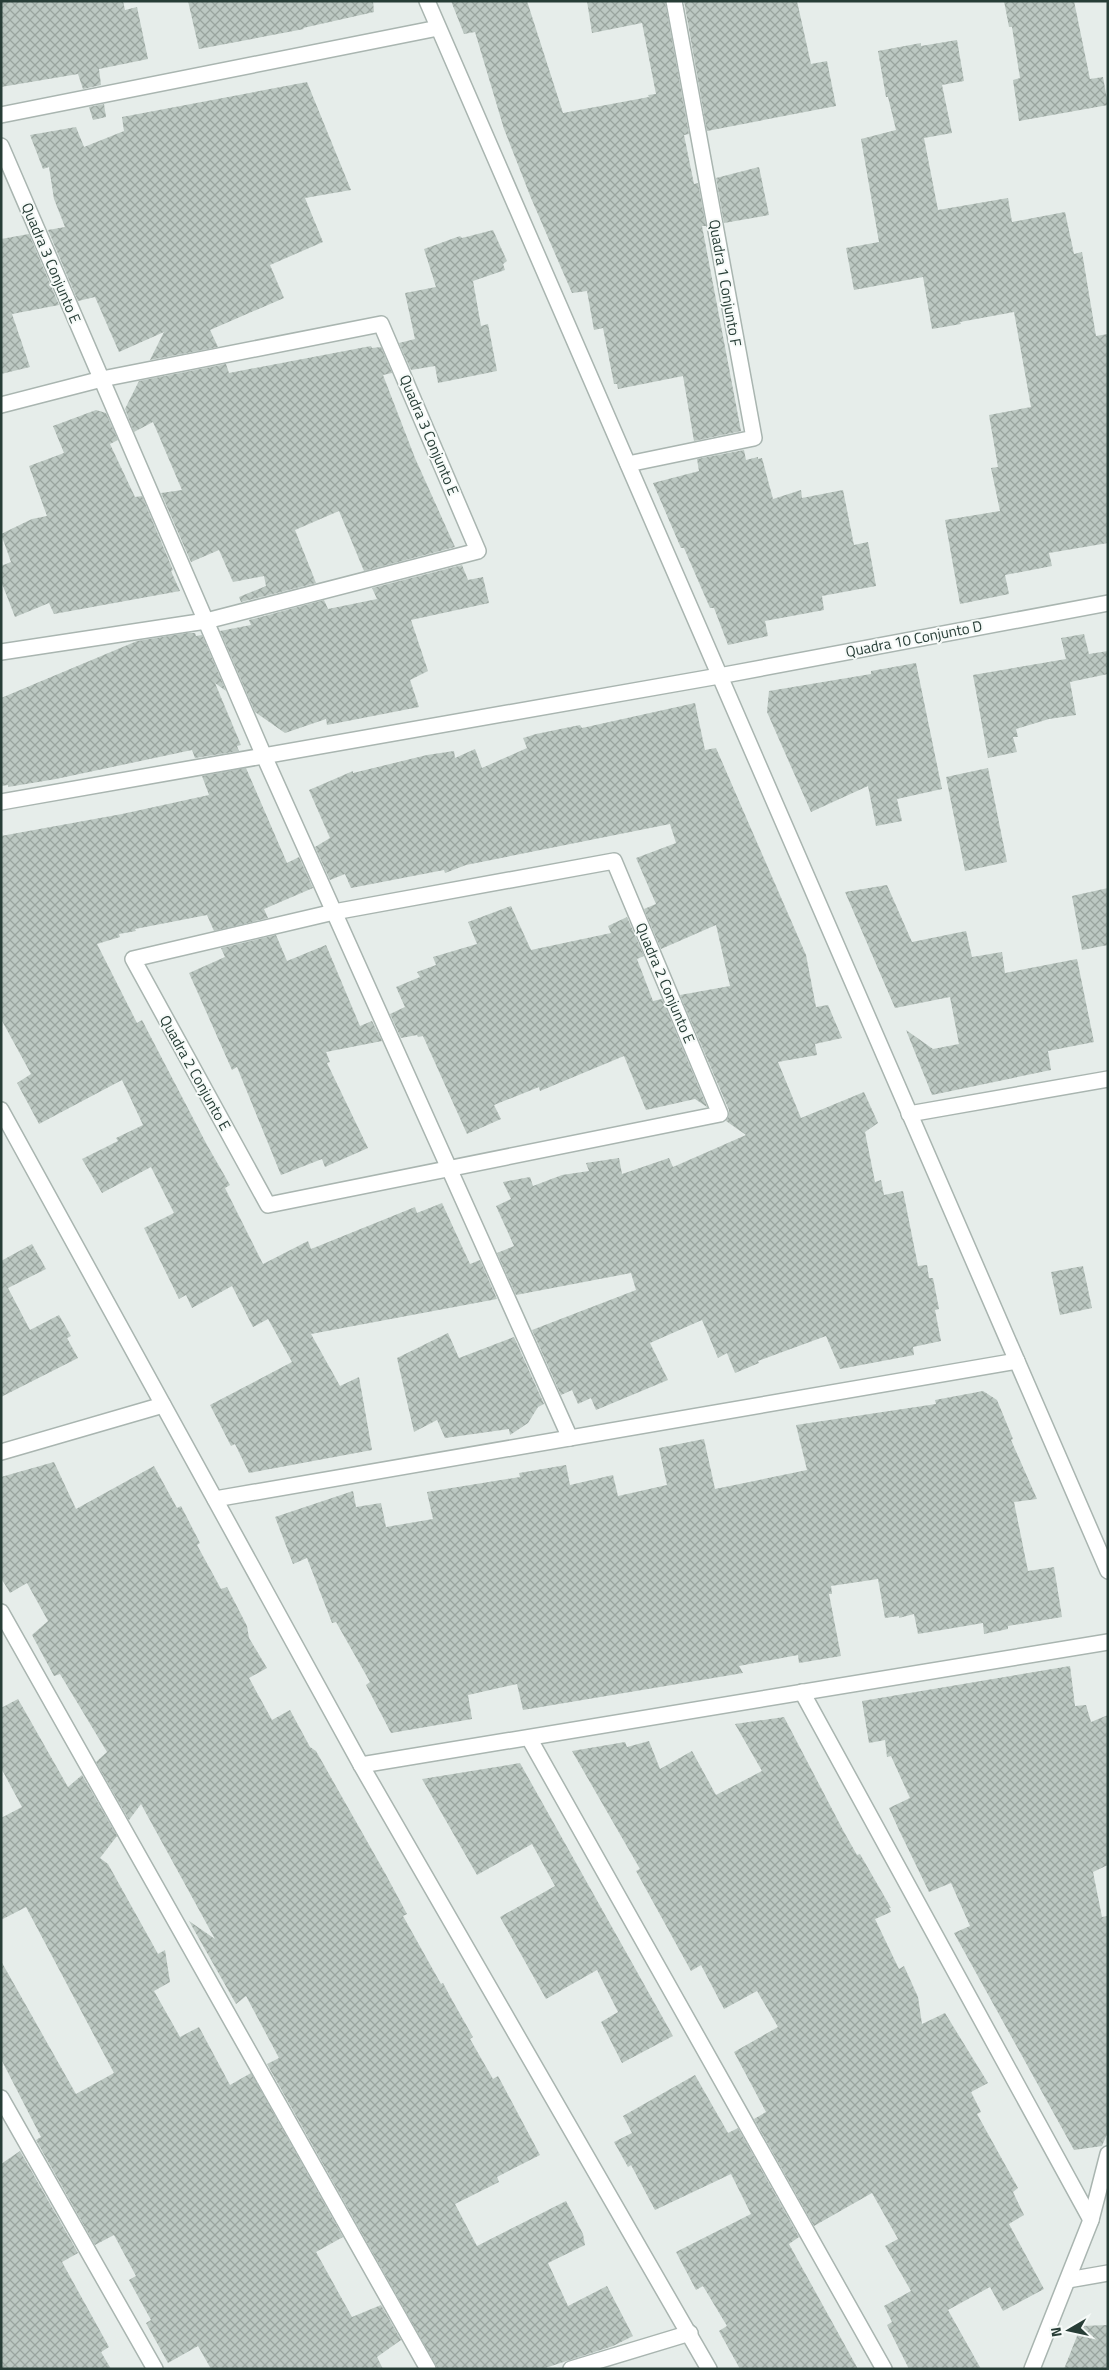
<svg xmlns="http://www.w3.org/2000/svg" width="1109" height="2370" font-family="'Titillium Web',sans-serif">
  <style>
    .building { fill: url(#building-cross-hatch) }
    .lines { fill: none; stroke-linecap: round; stroke-linejoin: round }
    .street-casing { stroke: #a9b5b0; stroke-width: 18 }
    .street { stroke: #fff; stroke-width: 15 }
    .labels { text-anchor: middle; stroke-width: 4; stroke-linejoin: round; paint-order: stroke }
    .street-label { font-size: 15px; fill: #273d36; stroke: #f6faf8 }
  </style>
  <defs>
    <pattern id="building-cross-hatch" width="8" height="8" patternUnits="userSpaceOnUse" patternTransform="scale(1.25)"><rect width="8" height="8" fill="#bcc8c2"/><path d="M0 0l8 8M0 8l8-8" fill="none" stroke="#99a49e"/></pattern>
  </defs>
  <rect width="100%" height="100%" fill="#e6edea"/>
  <!-- building -->
  <g class="building">
    <path d="M 1,1 L 123,1 L 125,10 L 137,7 L 148,59 L 99,69 L 101,85 L 83,89 L 78,74 L 1,87 Z"/>
    <path d="M 188,1 L 373,1 L 374,12 L 303,28 L 304,29 L 199,49 Z"/>
    <path d="M 451,1 L 527,1 L 563,113 L 649,97 L 648,95 L 656,94 L 642,23 L 592,33 L 587,1 L 665,1 L 689,134 L 684,135 L 694,184 L 698,183 L 706,226 L 702,226 L 741,431 L 694,441 L 683,376 L 618,389 L 617,384 L 614,384 L 603,328 L 594,330 L 587,291 L 572,293 L 531,198 L 504,129 L 475,32 L 464,34 Z"/>
    <path d="M 684,1 L 797,1 L 811,64 L 827,61 L 836,106 L 707,131 Z"/>
    <path d="M 1004,1 L 1074,1 L 1090,79 L 1103,77 L 1108,105 L 1019,121 L 1013,80 L 1020,78 L 1012,27 L 1009,27 Z"/>
    <path d="M 957,40 L 964,81 L 942,85 L 952,133 L 924,138 L 938,210 L 1008,198 L 1012,222 L 1065,212 L 1074,254 L 1082,252 L 1096,336 L 1108,334 L 1108,543 L 1049,553 L 1052,566 L 1005,575 L 1009,594 L 960,604 L 945,520 L 1000,511 L 991,468 L 998,467 L 989,415 L 1031,407 L 1014,312 L 960,322 L 961,324 L 932,329 L 923,277 L 854,290 L 846,248 L 879,242 L 861,139 L 896,130 L 888,97 L 886,97 L 878,51 L 921,43 L 921,46 Z"/>
    <path d="M 307,82 L 351,190 L 305,198 L 323,242 L 270,265 L 284,298 L 210,330 L 218,347 L 150,360 L 164,332 L 119,352 L 95,297 L 78,301 L 48,230 L 65,227 L 54,199 L 49,167 L 43,169 L 30,135 L 76,127 L 84,147 L 124,131 L 122,117 Z"/>
    <path d="M 104,104 L 106,117 L 93,120 L 89,107 Z"/>
    <path d="M 759,167 L 769,215 L 724,223 L 716,178 Z"/>
    <path d="M 493,230 L 507,261 L 503,264 L 505,270 L 473,281 L 481,326 L 488,324 L 497,371 L 438,383 L 435,366 L 411,370 L 399,343 L 415,339 L 405,293 L 436,287 L 424,249 L 460,236 L 462,238 Z"/>
    <path d="M 29,234 L 59,305 L 12,314 L 30,367 L 1,374 L 1,239 Z"/>
    <path d="M 371,346 L 372,348 L 381,347 L 392,373 L 383,375 L 415,458 L 455,547 L 364,571 L 339,511 L 295,530 L 316,583 L 241,602 L 239,597 L 266,586 L 264,576 L 233,582 L 219,550 L 191,562 L 161,493 L 182,490 L 153,422 L 134,432 L 125,409 L 139,381 L 226,364 L 229,373 Z"/>
    <path d="M 96,410 L 106,413 L 118,440 L 110,444 L 135,497 L 142,496 L 173,570 L 171,571 L 180,591 L 54,614 L 49,603 L 15,617 L 1,581 L 1,566 L 11,562 L 1,534 L 32,519 L 47,516 L 29,466 L 64,453 L 53,426 Z"/>
    <path d="M 744,450 L 746,460 L 758,457 L 758,459 L 762,458 L 773,499 L 801,490 L 802,498 L 843,490 L 854,545 L 868,542 L 876,586 L 822,596 L 824,610 L 765,621 L 768,636 L 728,645 L 714,608 L 710,608 L 684,548 L 681,548 L 653,483 L 699,471 L 697,459 Z"/>
    <path d="M 462,565 L 468,580 L 483,577 L 489,603 L 411,620 L 428,671 L 410,680 L 419,707 L 327,725 L 326,719 L 285,733 L 255,712 L 220,631 L 251,625 L 249,620 L 324,600 L 328,609 L 377,599 L 372,588 Z"/>
    <path d="M 187,633 L 195,633 L 196,636 L 202,635 L 226,691 L 215,683 L 241,745 L 237,746 L 239,751 L 195,758 L 192,750 L 56,779 L 8,787 L 8,785 L 1,786 L 1,698 L 137,641 Z"/>
    <path d="M 1084,634 L 1089,654 L 1108,651 L 1108,674 L 1070,682 L 1076,715 L 1049,719 L 1016,729 L 1018,737 L 1013,737 L 1017,752 L 988,758 L 973,675 L 1066,659 L 1061,638 Z"/>
    <path d="M 916,663 L 942,789 L 897,799 L 902,821 L 876,826 L 868,786 L 811,812 L 767,712 L 769,691 L 871,674 L 871,671 Z"/>
    <path d="M 695,703 L 705,750 L 716,748 L 806,955 L 816,1007 L 828,1005 L 842,1038 L 815,1044 L 817,1055 L 778,1062 L 801,1118 L 864,1092 L 878,1123 L 865,1132 L 875,1182 L 881,1180 L 884,1195 L 903,1191 L 918,1266 L 927,1265 L 929,1278 L 933,1278 L 939,1309 L 935,1310 L 941,1341 L 913,1347 L 914,1355 L 840,1369 L 826,1336 L 758,1361 L 759,1363 L 735,1373 L 727,1353 L 718,1358 L 702,1320 L 650,1343 L 668,1380 L 596,1410 L 591,1398 L 578,1404 L 572,1390 L 561,1395 L 532,1330 L 636,1290 L 631,1273 L 516,1295 L 497,1253 L 514,1246 L 496,1206 L 511,1199 L 503,1182 L 530,1177 L 533,1186 L 562,1175 L 589,1171 L 586,1163 L 619,1158 L 622,1174 L 669,1158 L 673,1167 L 746,1135 L 726,1121 L 729,1116 L 729,1110 L 680,995 L 730,986 L 716,925 L 661,949 L 644,909 L 656,904 L 636,858 L 676,843 L 670,824 L 466,865 L 445,873 L 444,870 L 351,888 L 345,874 L 330,880 L 315,847 L 330,838 L 309,790 L 353,771 L 353,773 L 427,755 L 454,751 L 455,758 L 475,749 L 482,768 L 527,748 L 523,738 L 536,734 L 580,725 L 582,728 Z"/>
    <path d="M 246,768 L 287,863 L 299,857 L 313,888 L 264,909 L 268,918 L 214,931 L 207,915 L 135,929 L 136,931 L 119,934 L 120,937 L 97,944 L 137,1023 L 142,1020 L 207,1145 L 230,1185 L 225,1188 L 263,1264 L 308,1241 L 311,1249 L 415,1207 L 417,1213 L 442,1203 L 470,1264 L 480,1260 L 497,1299 L 311,1334 L 340,1386 L 359,1377 L 372,1450 L 249,1473 L 235,1444 L 231,1446 L 210,1405 L 292,1362 L 268,1319 L 253,1327 L 232,1286 L 192,1308 L 186,1295 L 179,1299 L 144,1228 L 174,1213 L 151,1167 L 102,1193 L 82,1159 L 118,1141 L 116,1138 L 143,1125 L 122,1080 L 39,1124 L 17,1083 L 31,1074 L 1,1019 L 1,836 L 122,814 L 209,795 L 202,776 Z"/>
    <path d="M 988,768 L 1007,862 L 965,871 L 946,777 Z"/>
    <path d="M 887,885 L 912,942 L 966,931 L 972,957 L 1002,952 L 1005,973 L 1077,959 L 1094,1042 L 1048,1051 L 1051,1070 L 932,1095 L 906,1030 L 933,1049 L 959,1044 L 950,997 L 895,1008 L 845,892 Z"/>
    <path d="M 1108,888 L 1108,945 L 1082,950 L 1072,896 Z"/>
    <path d="M 511,906 L 531,950 L 611,933 L 608,926 L 627,917 L 644,956 L 637,959 L 653,1001 L 662,999 L 707,1107 L 695,1099 L 646,1110 L 624,1056 L 540,1091 L 539,1087 L 494,1105 L 501,1119 L 467,1134 L 423,1036 L 418,1037 L 417,1035 L 401,1038 L 390,1014 L 405,1007 L 396,987 L 420,977 L 417,972 L 436,965 L 433,957 L 477,944 L 468,922 Z"/>
    <path d="M 276,935 L 287,961 L 326,945 L 360,1026 L 372,1021 L 382,1041 L 326,1052 L 330,1062 L 327,1063 L 368,1148 L 325,1167 L 322,1159 L 281,1175 L 237,1067 L 232,1070 L 189,973 L 225,957 L 221,948 Z"/>
    <path d="M 32,1244 L 46,1269 L 8,1288 L 30,1330 L 59,1315 L 71,1336 L 67,1338 L 78,1358 L 1,1397 L 1,1261 Z"/>
    <path d="M 1083,1266 L 1092,1308 L 1060,1315 L 1051,1272 Z"/>
    <path d="M 448,1333 L 459,1358 L 514,1337 L 544,1404 L 538,1407 L 528,1423 L 510,1435 L 509,1429 L 445,1438 L 437,1420 L 414,1432 L 397,1358 Z"/>
    <path d="M 983,1391 L 997,1400 L 1013,1439 L 1011,1440 L 1037,1499 L 1014,1502 L 1028,1571 L 1054,1567 L 1062,1617 L 1008,1626 L 1008,1629 L 984,1634 L 983,1623 L 918,1634 L 914,1614 L 899,1618 L 899,1616 L 885,1618 L 878,1579 L 831,1586 L 832,1594 L 829,1594 L 841,1656 L 799,1663 L 798,1655 L 739,1666 L 743,1673 L 523,1710 L 517,1684 L 468,1695 L 472,1719 L 391,1733 L 366,1685 L 370,1682 L 336,1622 L 332,1623 L 307,1558 L 293,1564 L 275,1517 L 353,1491 L 356,1507 L 381,1503 L 386,1527 L 433,1519 L 427,1492 L 520,1477 L 519,1473 L 566,1465 L 570,1485 L 613,1475 L 618,1496 L 667,1485 L 659,1448 L 704,1439 L 715,1489 L 807,1470 L 796,1425 L 936,1404 L 935,1400 Z"/>
    <path d="M 54,1462 L 76,1509 L 154,1466 L 177,1508 L 181,1506 L 200,1543 L 197,1545 L 221,1589 L 227,1587 L 247,1626 L 249,1638 L 267,1668 L 249,1678 L 272,1720 L 290,1710 L 310,1747 L 316,1751 L 385,1873 L 407,1914 L 403,1916 L 441,1984 L 443,1983 L 451,1998 L 473,2037 L 470,2039 L 493,2079 L 498,2076 L 540,2155 L 497,2177 L 499,2182 L 455,2204 L 477,2246 L 566,2201 L 583,2234 L 585,2245 L 548,2263 L 568,2306 L 607,2286 L 633,2336 L 613,2346 L 542,2369 L 438,2369 L 267,2064 L 279,2058 L 246,1996 L 236,2004 L 189,1921 L 215,1939 L 141,1804 L 129,1820 L 96,1762 L 107,1752 L 60,1674 L 54,1676 L 32,1635 L 48,1621 L 27,1583 L 10,1593 L 1,1578 L 1,1477 Z"/>
    <path d="M 1070,1666 L 1075,1706 L 1086,1705 L 1091,1722 L 1108,1715 L 1108,1865 L 1093,1872 L 1102,1917 L 1108,1916 L 1108,2132 L 1102,2146 L 1074,2150 L 954,1933 L 970,1926 L 951,1883 L 929,1892 L 899,1830 L 889,1808 L 910,1798 L 891,1756 L 887,1757 L 885,1740 L 869,1743 L 862,1701 Z"/>
    <path d="M 18,1699 L 68,1787 L 82,1775 L 117,1836 L 100,1858 L 108,1864 L 158,1954 L 165,1950 L 170,1982 L 154,1991 L 180,2037 L 199,2027 L 230,2085 L 251,2073 L 343,2237 L 316,2252 L 352,2317 L 381,2305 L 401,2340 L 377,2357 L 383,2369 L 211,2369 L 198,2346 L 168,2363 L 146,2323 L 151,2320 L 129,2280 L 136,2276 L 114,2235 L 95,2245 L 36,2140 L 41,2137 L 1,2059 L 1,1961 L 76,2094 L 114,2073 L 26,1907 L 1,1920 L 1,1818 L 22,1807 L 1,1768 L 1,1708 Z"/>
    <path d="M 784,1717 L 844,1832 L 857,1855 L 860,1854 L 891,1908 L 889,1908 L 891,1912 L 875,1919 L 899,1969 L 904,1966 L 918,1997 L 922,2024 L 945,2013 L 988,2083 L 971,2092 L 981,2112 L 977,2114 L 1018,2188 L 1013,2192 L 1024,2215 L 1009,2224 L 1044,2289 L 1003,2311 L 990,2287 L 948,2310 L 981,2369 L 909,2369 L 887,2325 L 892,2322 L 884,2306 L 911,2291 L 885,2246 L 898,2239 L 872,2193 L 814,2226 L 754,2119 L 766,2112 L 734,2052 L 778,2027 L 757,1991 L 724,2009 L 701,1965 L 691,1971 L 636,1871 L 640,1869 L 572,1751 L 625,1742 L 627,1747 L 649,1741 L 660,1769 L 692,1751 L 716,1795 L 762,1771 L 735,1724 Z"/>
    <path d="M 520,1763 L 673,2036 L 622,2063 L 601,2022 L 618,2012 L 597,1970 L 546,1999 L 500,1917 L 555,1886 L 532,1844 L 477,1875 L 422,1779 Z"/>
    <path d="M 695,2075 L 728,2133 L 738,2128 L 799,2237 L 789,2244 L 858,2369 L 740,2369 L 719,2331 L 727,2326 L 703,2286 L 696,2290 L 676,2252 L 751,2214 L 731,2174 L 655,2210 L 631,2165 L 628,2167 L 614,2142 L 632,2133 L 623,2116 Z"/>
    <path d="M 20,2151 L 78,2253 L 62,2262 L 109,2347 L 101,2352 L 111,2369 L 1,2369 L 1,2164 Z"/>
    <path d="M 1108,2325 L 1108,2369 L 1064,2369 L 1081,2326 Z"/>
  </g>
  <g class="lines">
    <!-- street casing -->
    <g class="street-casing">
      <g id="street">
        <path d="M 427,1 L 1108,1571"/>
        <path d="M 1,115 L 438,28"/>
        <path d="M 1,146 L 264,756 L 570,1438"/>
        <path d="M 1,405 L 102,379 L 381,324 L 478,551 L 206,621 L 1,652"/>
        <path d="M 628,464 L 754,438 L 674,1"/>
        <path d="M 1,802 L 719,676 L 1108,603"/>
        <path d="M 614,861 L 720,1114 L 268,1205 L 133,959 L 334,912 Z"/>
        <path d="M 1,1110 L 361,1765 L 709,2369"/>
        <path d="M 909,1114 L 1108,1079"/>
        <path d="M 1,1452 L 163,1405"/>
        <path d="M 215,1499 L 1017,1361"/>
        <path d="M 1,1612 L 428,2369"/>
        <path d="M 802,1692 L 1091,2220"/>
        <path d="M 529,1738 L 884,2369"/>
        <path d="M 361,1765 L 1108,1642"/>
        <path d="M 1,2098 L 155,2369"/>
        <path d="M 1068,2280 L 1108,2273"/>
        <path d="M 571,2369 L 690,2333"/>
        <path d="M 1032,2369 L 1091,2220 L 1108,2154"/>
      </g>
    </g>
    <!-- street -->
    <use href="#street" class="street"/>
  </g>
  <g class="labels">
    <!-- street labels -->
    <g class="street-label">
      <text transform="translate(51 263) rotate(67)" y="5">Quadra 3 Conjunto E</text>
      <text transform="translate(725 283) rotate(80)" y="5">Quadra 1 Conjunto F</text>
      <text transform="translate(429 435) rotate(67)" y="5">Quadra 3 Conjunto E</text>
      <text transform="translate(914 639) rotate(-11)" y="5">Quadra 10 Conjunto D</text>
      <text transform="translate(665 983) rotate(67)" y="5">Quadra 2 Conjunto E</text>
      <text transform="translate(195 1073) rotate(61)" y="5">Quadra 2 Conjunto E</text>
    </g>
  </g>
  <!-- border -->
  <rect width="1109" height="2370" fill="none" stroke="#273d36" stroke-width="5"/>
  <!-- north arrow -->
  <g transform="translate(1069 2330) rotate(261)" stroke="#f6faf8" stroke-width="4" paint-order="stroke">
  <path d="M0-4L9 19L0 12L-9 19Z" fill="#273d36"/>
  <text y="-8" font-size="14" font-weight="bold" text-anchor="middle" fill="#273d36">N</text>
  </g>
</svg>
